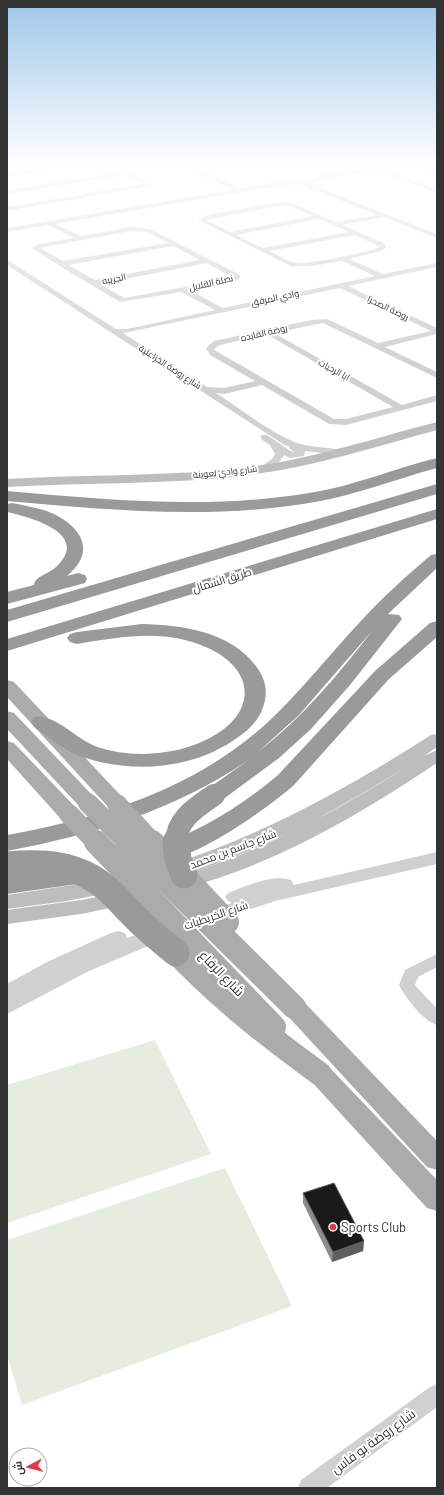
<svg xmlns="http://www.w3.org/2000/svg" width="444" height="1495" font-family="Barlow,Cairo,sans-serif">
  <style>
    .green { fill: #e6ecdf }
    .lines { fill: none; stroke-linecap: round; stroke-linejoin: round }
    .minor { fill: #d0d0d0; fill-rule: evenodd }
    .tertiary { fill: #d0d0d0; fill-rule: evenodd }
    .secondary { fill: #bdbdbd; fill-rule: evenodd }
    .primary { fill: #ababab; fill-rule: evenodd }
    .motorway { fill: #9a9a9a; fill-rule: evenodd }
    .primary-bridge-far1 { stroke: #ababab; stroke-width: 20 }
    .primary-bridge { stroke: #ababab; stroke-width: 24 }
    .motorway-bridge-far1 { stroke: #9a9a9a; stroke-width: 22 }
    .motorway-bridge { stroke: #9a9a9a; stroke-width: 27 }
    .wall { fill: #8c8c8c }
    .shaded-wall { fill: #5f5f5f }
    .building { fill: #1a1a1a; stroke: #5f5f5f }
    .poi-dot { fill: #e63946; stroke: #fff; stroke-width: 1.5 }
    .labels { text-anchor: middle; stroke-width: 4; stroke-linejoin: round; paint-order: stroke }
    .far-street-label { font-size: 9px; fill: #333; stroke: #fff }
    .street-label { font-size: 11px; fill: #333; stroke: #fff }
    .near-street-label { font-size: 13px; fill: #333; stroke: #fff }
    .near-poi-label { font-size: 13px; fill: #333; stroke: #fff; text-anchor: start }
  </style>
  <rect width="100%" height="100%" fill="#fff"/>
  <!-- green -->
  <g class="green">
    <path d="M 155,1040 L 211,1154 L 7,1223 L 7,1085 Z"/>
    <path d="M 225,1168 L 292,1306 L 22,1405 L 7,1355 L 7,1240 Z"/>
  </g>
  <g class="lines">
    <!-- minor -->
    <g class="minor">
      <path d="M 7,164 L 15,164 L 7,167 Z"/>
      <path d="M 63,164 L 80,164 L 7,177 L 7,173 Z"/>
      <path d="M 108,164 L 116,164 L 154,185 L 7,211 L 7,207 L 145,184 L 127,175 L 7,194 L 7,190 L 122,172 Z"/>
      <path d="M 178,164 L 187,164 L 240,188 L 283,181 L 300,182 L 321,175 L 369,168 L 371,165 L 382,167 L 382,169 L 437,189 L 437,193 L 375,170 L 322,179 L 310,184 L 437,234 L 437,238 L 384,217 L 342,225 L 383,243 L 386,246 L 386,248 L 381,251 L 349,259 L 383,274 L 437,263 L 437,267 L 348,286 L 437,328 L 437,334 L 385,347 L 437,372 L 437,378 L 323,323 L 274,333 L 402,405 L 437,395 L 437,401 L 346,425 L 329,424 L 262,385 L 224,394 L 216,393 C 241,409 273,435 300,444 C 310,447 341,448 345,452 L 340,455 L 305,451 L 304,456 L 290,458 L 284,455 C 280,463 270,473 260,471 L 260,467 L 272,459 L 275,454 L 270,445 L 261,439 L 261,435 L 267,435 L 292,452 L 294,452 L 289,448 L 290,447 L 283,444 L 7,265 L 7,260 L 9,261 L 116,329 L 127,329 L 215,310 L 181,292 L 120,302 L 58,265 L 32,248 L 40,244 L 73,238 L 48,225 L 7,232 L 7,228 L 233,190 ZM 300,184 L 377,215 L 336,222 L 292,203 L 279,202 L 207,215 L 198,220 L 291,266 L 312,266 L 342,261 L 375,276 L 223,308 L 189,290 L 230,283 L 240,279 L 240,275 L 150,229 L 131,227 L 81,236 L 55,224 L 283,185 ZM 279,206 L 289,206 L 313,216 L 230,232 L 206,220 ZM 319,219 L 349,232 L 263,248 L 236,235 ZM 131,231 L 147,232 L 168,243 L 63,261 L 40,248 ZM 355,235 L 380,247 C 370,252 306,265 295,263 C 286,261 277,254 269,251 ZM 173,246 L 200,260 L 95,280 L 68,265 ZM 206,263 L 232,277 L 228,279 L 124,298 L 100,284 ZM 340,288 L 431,331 L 378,343 L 327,319 L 311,320 L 214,341 L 206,348 L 210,355 L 255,381 L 224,388 L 207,387 L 123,333 ZM 266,334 L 393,407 L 346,419 L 334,419 L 216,351 L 214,349 L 220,345 Z"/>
      <path d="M 416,164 L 425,164 L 437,169 L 437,173 Z"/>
      <path d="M 437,954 L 437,967 L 418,977 L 415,985 L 437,1009 L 437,1025 C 423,1021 406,998 399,985 L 405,970 Z"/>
      <path d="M 437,1384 L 437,1407 L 327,1488 L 298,1488 L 301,1480 L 430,1387 Z"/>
    </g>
    <!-- tertiary -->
    <g class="tertiary">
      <path d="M 437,852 L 437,864 L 275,901 L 211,922 L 204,920 L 202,916 L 204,912 L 232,903 L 228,901 L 225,897 L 228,893 C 247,886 271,874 291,880 L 294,885 Z"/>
      <path d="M 160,926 L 167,928 L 169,933 L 167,938 L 89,971 L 7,1014 L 7,984 L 47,962 L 111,933 L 118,931 L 125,933 L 127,938 Z"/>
    </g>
    <!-- secondary -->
    <g class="secondary">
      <path d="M 437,422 L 437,430 C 375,447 313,467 249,475 C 169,485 87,482 7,487 L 7,479 C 87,474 169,477 249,467 C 313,459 374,438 437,422 Z"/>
      <path d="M 437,734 L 437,747 L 424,756 L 437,750 L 437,763 C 365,811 291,855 209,881 C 197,885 183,892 171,889 L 168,884 L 171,879 C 257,853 335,813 411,764 C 335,811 257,855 171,879 L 164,877 L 161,872 L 164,867 C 261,836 345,790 431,735 Z"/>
      <path d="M 111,879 L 118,881 L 121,886 L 118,891 L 67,901 L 7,909 L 7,895 Z"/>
      <path d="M 127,891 L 134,893 L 137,898 L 134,903 L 81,914 L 7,924 L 7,910 L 81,900 Z"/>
    </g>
    <!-- primary -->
    <g class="primary">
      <path d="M 7,680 L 14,682 L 124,799 L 128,804 L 124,809 L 117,811 L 110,809 L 7,697 Z"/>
      <path d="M 7,711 L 14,713 L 95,798 L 99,803 L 95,808 L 88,810 L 81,808 L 7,729 Z"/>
      <path d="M 7,741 L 14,743 L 77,809 L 80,814 L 77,819 L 69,821 L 61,819 L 7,759 Z"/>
      <path d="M 294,998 L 303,1001 L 437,1141 L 437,1170 L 427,1167 L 285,1013 L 282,1007 L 285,1001 Z"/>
      <path d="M 320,1064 L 329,1067 L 437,1180 L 437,1211 L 427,1208 L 311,1081 L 307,1074 L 311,1067 Z"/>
    </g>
    <!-- motorway -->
    <g class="motorway">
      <path d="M 437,458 L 437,468 C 396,479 356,495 315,502 C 213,520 109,510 7,501 L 7,491 C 109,500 213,510 315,492 C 356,485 396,468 437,458 Z"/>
      <path d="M 437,484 L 437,494 L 7,622 L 7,610 Z"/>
      <path d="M 12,503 C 26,506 41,508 54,514 C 84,529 95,553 67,576 L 78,573 L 85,575 L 87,579 L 85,583 L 7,604 L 7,592 L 34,585 C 34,577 50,573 56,567 C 92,533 29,517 7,512 L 7,504 Z"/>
      <path d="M 437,509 L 437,519 L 7,651 L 7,639 Z"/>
      <path d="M 437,554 L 437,568 L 388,614 L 399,615 L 402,619 L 350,685 L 311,729 L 279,758 L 222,800 L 214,802 L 206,800 L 202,795 L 206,790 L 250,759 C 175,810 96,834 7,851 L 7,835 C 102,818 195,789 268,722 C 301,691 329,655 360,622 C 382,598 406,576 431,555 ZM 372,631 C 338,675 302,718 258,752 L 299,715 Z"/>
      <path d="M 437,621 L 437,637 L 389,679 L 294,785 C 269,807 186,868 153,860 L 150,854 L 153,848 C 200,831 240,807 278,775 L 375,671 L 430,623 Z"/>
      <path d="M 142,624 C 184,625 233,632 258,669 C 267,682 268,696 262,710 C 257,723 246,732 234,740 C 190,770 130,774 80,756 C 63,750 49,737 34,727 L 31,722 L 34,717 C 54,713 76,739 95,746 C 124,757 162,756 191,746 C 266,720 261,659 185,640 C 151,631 112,638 77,644 L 70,642 L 67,638 L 70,634 L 77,632 Z"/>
      <path d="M 89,867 L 98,869 L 101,875 L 98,881 L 7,894 L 7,878 Z"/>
    </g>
    <!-- primary-bridge-far1 -->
    <g class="primary-bridge-far1">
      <path d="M 88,803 L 128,843"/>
      <path d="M 117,804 L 153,843"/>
      <path d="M 69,814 L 97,843"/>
    </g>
    <!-- primary-bridge -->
    <g class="primary-bridge">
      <path d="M 96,842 L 274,1027"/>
      <path d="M 127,842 L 294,1007"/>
      <path d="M 152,842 L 227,922"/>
      <path d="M 167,943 C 213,993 265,1034 320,1074"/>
    </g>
    <!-- motorway-bridge-far1 -->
    <path class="motorway-bridge-far1" d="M 176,843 C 176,819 197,807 214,795"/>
    <!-- motorway-bridge -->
    <g class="motorway-bridge">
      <path d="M 176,842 L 178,860 L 184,875"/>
      <path d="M 7,865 C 42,862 78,863 106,888 C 115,895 122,904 130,912 C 144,927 160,940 176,953"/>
    </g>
  </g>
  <!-- wall -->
  <path class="wall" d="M 303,1193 L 364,1241 L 363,1251 L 332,1262 L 303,1203 Z"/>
  <!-- shaded-wall -->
  <path class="shaded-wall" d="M 364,1241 L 363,1251 L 332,1262 L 333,1252 Z"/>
  <!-- building -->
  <path class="building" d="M 334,1183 L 364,1241 L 333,1252 L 303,1193 Z"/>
  <!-- sky -->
  <linearGradient id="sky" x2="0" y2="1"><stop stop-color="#9ec6ea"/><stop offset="0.44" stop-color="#fff"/><stop offset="1" stop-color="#fff" stop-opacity="0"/></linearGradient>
  <rect width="444" height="374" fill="url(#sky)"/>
  <!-- markers -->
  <circle class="poi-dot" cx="333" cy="1227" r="4"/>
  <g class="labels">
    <!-- far-street labels -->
    <g class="far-street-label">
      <text transform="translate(114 279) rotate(-11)" y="3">الجريبه</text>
      <text transform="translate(211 283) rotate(-13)" y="3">نصلة القلايل</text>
      <text transform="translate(275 298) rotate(-12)" y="3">وادي المرفق</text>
      <text transform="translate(388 308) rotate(26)" y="3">روضة الصحرا</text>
      <text transform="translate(264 333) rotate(-13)" y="3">روضة الفايده</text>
      <text transform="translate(170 367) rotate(33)" y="3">شارع روضة الخزاعلية</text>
      <text transform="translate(334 370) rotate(29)" y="3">ابا الرحيات</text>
      <text transform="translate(225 472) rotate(-6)" y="3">شارع وادي لعوينة</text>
    </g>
    <!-- street labels -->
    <g class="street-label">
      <text transform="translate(222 580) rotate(-17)" y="4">طريق الشمال</text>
      <text transform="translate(233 849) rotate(-21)" y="4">شارع جاسم بن محمد</text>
      <text transform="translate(216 915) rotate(-19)" y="4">شارع الخريطيات</text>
    </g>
    <!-- near-street labels -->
    <g class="near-street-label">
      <text transform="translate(222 973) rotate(46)" y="5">شارع الرفاع</text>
      <text transform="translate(373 1441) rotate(-36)" y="5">شارع روضة بو فاس</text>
    </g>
    <!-- near-poi labels -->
    <g class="near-poi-label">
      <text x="341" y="1232">Sports Club</text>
    </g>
  </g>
  <!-- border -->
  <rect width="444" height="1495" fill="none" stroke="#333333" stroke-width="16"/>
  <!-- north arrow -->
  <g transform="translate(28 1467) rotate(263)"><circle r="19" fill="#ffffff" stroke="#adadad"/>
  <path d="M0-3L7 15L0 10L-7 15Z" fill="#e63946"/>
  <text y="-6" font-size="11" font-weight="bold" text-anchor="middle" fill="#333333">ش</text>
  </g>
</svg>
